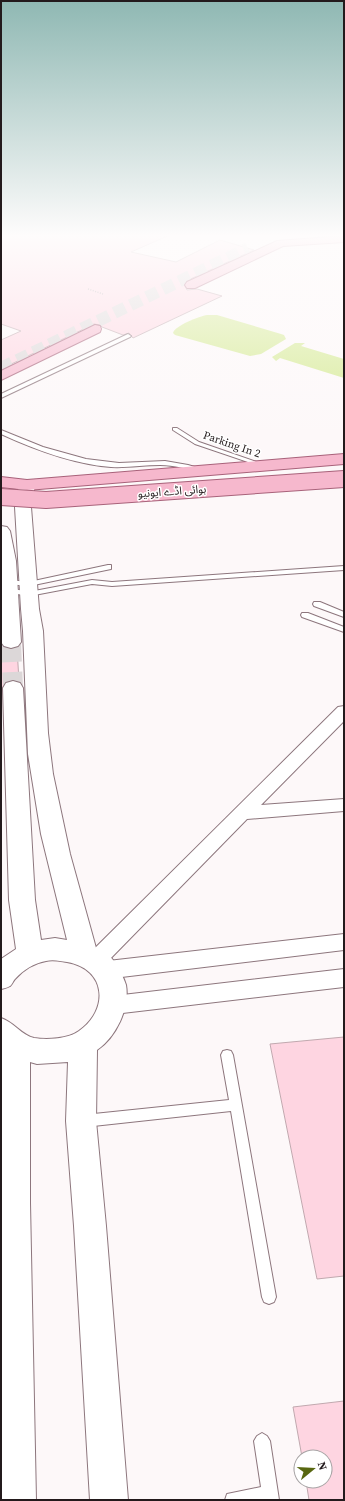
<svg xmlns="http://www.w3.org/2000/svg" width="345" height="1501" font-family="'Source Serif 4','Noto Sans Arabic',serif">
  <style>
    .green { fill: #d5ea94 }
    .building { fill: #fed5e1; stroke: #c1a9af }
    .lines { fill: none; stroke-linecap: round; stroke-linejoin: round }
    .secondary-tunnel { stroke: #dcd7d8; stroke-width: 20; stroke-dasharray: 20 10; stroke-linecap: butt }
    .primary-tunnel { stroke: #dcd7d8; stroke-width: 12; stroke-dasharray: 12 6; stroke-linecap: butt }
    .lane-casing { stroke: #8d767d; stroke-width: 2 }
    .street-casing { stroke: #8d767d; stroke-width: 2 }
    .secondary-casing { stroke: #8d767d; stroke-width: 2 }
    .primary-casing { stroke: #a8627a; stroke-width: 2 }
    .path { stroke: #b2abad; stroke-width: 1.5; stroke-dasharray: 1 1.5; stroke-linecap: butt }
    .lane { fill: #fff; fill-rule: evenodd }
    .street { fill: #fff; fill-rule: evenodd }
    .secondary { fill: #fff; fill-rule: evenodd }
    .primary { fill: #f6b8cd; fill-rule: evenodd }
    .primary-bridge-casing { stroke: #a8627a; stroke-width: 18; stroke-linecap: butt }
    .primary-bridge { stroke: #f6b8cd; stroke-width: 16 }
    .labels { text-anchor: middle; stroke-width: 3; stroke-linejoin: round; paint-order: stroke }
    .far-street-label { font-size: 11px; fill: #231a1c; stroke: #fff }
  </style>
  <rect width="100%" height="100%" fill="#fdf8f9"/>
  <!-- green -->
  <g class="green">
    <path d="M 207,315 L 217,315 L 281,334 L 284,335 L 286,339 L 261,354 L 250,356 L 175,335 L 173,333 C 174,326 200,316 207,315 Z"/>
    <path d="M 295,343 L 305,343 L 301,346 L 344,359 L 344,378 L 280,358 L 276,361 L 272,357 Z"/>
  </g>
  <!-- building -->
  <g class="building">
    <path d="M 1,234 L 172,234 L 131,252 L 176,262 L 220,240 L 254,250 L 186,281 L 184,284 L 187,290 L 197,289 L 222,296 L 133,338 L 129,333 L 123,335 L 102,327 L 100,325 L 94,324 L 1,369 L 1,340 L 21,331 L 1,324 Z"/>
    <path d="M 1,644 L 4,647 L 11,649 L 17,648 L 19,681 L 13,680 L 6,682 L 1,690 Z"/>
    <path d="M 344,1037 L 344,1276 L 317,1279 L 270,1044 Z"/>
    <path d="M 344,1401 L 344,1500 L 309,1500 L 306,1481 L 325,1481 L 325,1457 L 302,1457 L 293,1407 Z"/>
  </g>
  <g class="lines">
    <!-- secondary-tunnel -->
    <path class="secondary-tunnel" d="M 11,642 L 13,688"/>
    <!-- primary-tunnel -->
    <path class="primary-tunnel" d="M 1,368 L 248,248"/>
    <!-- lane casing -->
    <g class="lane-casing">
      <g id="lane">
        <path d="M 128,334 L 131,336 L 130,337 L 1,398 L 1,394 Z"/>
        <path d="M 173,428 L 177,428 L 199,442 L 265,465 L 260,466 L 195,444 L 173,430 Z"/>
        <path d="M 1,430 L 43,447 L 86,459 L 119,463 L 165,461 L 188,465 L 205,470 L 202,472 C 188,469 174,465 160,465 C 144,465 128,468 111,467 C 73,464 36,450 1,434 Z"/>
        <path d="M 108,565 L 111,565 L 111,569 L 29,586 L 8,584 L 4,582 L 8,580 L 29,582 Z"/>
        <path d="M 344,566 L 344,570 L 112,586 L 92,584 L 29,596 L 6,592 L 5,590 L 9,588 L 29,592 L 92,580 L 112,582 Z"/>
        <path d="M 314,602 L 320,602 L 344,612 L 344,617 L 314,606 L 313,604 Z"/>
        <path d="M 302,613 L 308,613 L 344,627 L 344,632 L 302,617 L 301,615 Z"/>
        <path d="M 227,1050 L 231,1051 L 233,1055 L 276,1297 L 274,1302 L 269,1304 L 264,1302 L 262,1297 L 231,1111 L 84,1127 L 80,1125 L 78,1121 L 80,1117 L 84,1115 L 229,1100 L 221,1055 L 223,1051 Z"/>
        <path d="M 262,1433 L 267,1436 L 270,1441 L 279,1500 L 225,1500 L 227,1494 L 261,1487 L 254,1441 L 257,1436 Z"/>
      </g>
    </g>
    <!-- street casing -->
    <g class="street-casing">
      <g id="street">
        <path d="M 344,706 L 344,721 L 261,805 L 344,799 L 344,811 L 247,819 L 108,961 L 344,934 L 344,950 L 105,979 L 98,976 L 95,970 L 96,968 L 89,966 L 86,960 L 89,954 L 338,707 Z"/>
        <path d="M 344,969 L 344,987 L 114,1014 L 106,1011 L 103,1005 L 106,999 L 114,996 Z"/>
      </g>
    </g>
    <!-- secondary casing -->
    <g class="secondary-casing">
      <g id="secondary">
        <path d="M 27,480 L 33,482 L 35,485 L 31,507 L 39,609 L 43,631 L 48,733 L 53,774 L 70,854 L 96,948 C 101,951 110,955 113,960 C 118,967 124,978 126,985 C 130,1008 116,1037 97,1050 L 96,1121 L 106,1226 L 128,1500 L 90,1500 L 74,1226 L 66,1121 L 68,1062 L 37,1064 L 30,1062 L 30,1203 L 36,1500 L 1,1500 L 1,1018 C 15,1023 21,1035 34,1038 C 47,1040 68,1039 79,1031 C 109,1010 107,969 67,962 C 60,961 53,959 46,961 C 34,963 23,970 15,979 C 13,981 12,985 10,986 C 7,988 4,988 1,989 L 1,959 L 16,949 L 9,900 L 3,688 L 6,683 L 13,681 L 20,683 L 23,688 L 35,900 L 41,940 L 55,938 L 67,940 L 41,834 L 28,754 L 23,631 L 21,609 L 15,507 L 19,485 L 21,482 Z"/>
        <path d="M 1,526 L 7,527 L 10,531 L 16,561 L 21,642 L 18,646 L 11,648 L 4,646 L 1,642 Z"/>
      </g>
    </g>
    <!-- primary casing -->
    <g class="primary-casing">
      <g id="primary">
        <path d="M 344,236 L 344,242 L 283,246 L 195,288 L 187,288 L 185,285 L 187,282 L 277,241 Z"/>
        <path d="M 95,325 L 100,326 L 101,329 L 100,332 L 1,380 L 1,371 Z"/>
        <path d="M 344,454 L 344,464 L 27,490 L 1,487 L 1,477 L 27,480 Z"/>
      </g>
    </g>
    <!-- path -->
    <path class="path" d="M 88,289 L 103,294"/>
    <!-- lane -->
    <use href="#lane" class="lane"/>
    <!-- street -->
    <use href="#street" class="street"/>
    <!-- secondary -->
    <use href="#secondary" class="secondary"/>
    <!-- primary -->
    <use href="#primary" class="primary"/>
    <!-- primary-bridge casing -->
    <g class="primary-bridge-casing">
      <path id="primary-bridge" d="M 1,497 L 46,500 L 344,479"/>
    </g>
    <!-- primary-bridge -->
    <use href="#primary-bridge" class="primary-bridge"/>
  </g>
  <!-- sky -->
  <linearGradient id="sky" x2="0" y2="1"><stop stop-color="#8fb8b3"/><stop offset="0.53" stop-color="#fefcfc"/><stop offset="1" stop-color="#fefcfc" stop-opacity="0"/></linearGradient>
  <rect width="345" height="444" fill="url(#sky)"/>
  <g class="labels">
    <!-- far-street labels -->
    <g class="far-street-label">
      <text transform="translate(232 444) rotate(19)" y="4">Parking In 2</text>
      <text transform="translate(172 491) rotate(-4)" y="4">ہوائی اڈے ایونیو</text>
    </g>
  </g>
  <!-- border -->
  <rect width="345" height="1501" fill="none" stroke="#231a1c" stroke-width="4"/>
  <!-- north arrow -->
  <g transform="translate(313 1469) rotate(72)"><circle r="19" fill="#ffffff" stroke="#a7a3a4"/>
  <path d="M0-3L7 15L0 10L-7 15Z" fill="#586710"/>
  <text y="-6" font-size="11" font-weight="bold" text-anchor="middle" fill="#231a1c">N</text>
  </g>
</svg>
